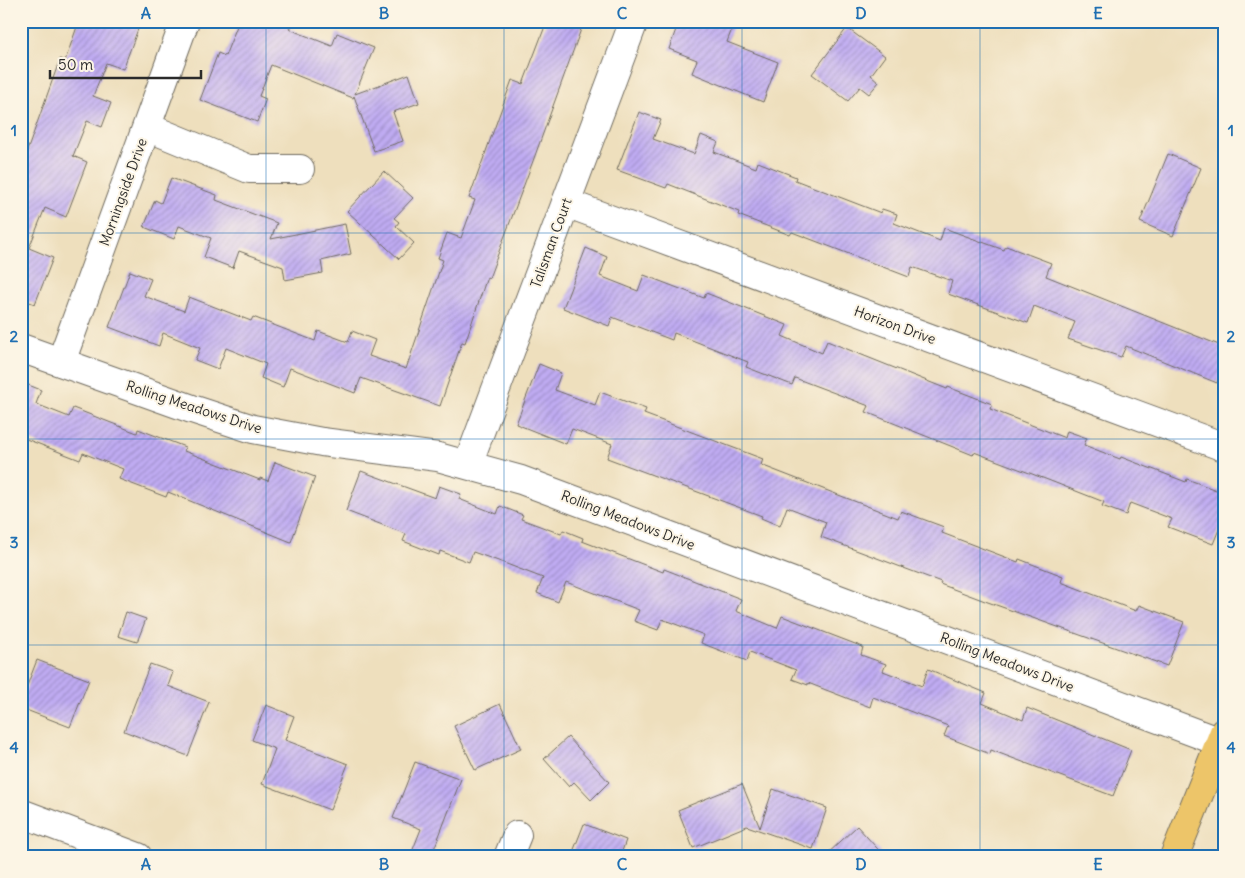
<svg xmlns="http://www.w3.org/2000/svg" width="1245" height="878" font-family="Delius,sans-serif">
  <style>
    .building { fill: url(#building-hatch) }
    .lines { fill: none; stroke-linecap: round; stroke-linejoin: round }
    .minor-casing { stroke: #6f6a5e; stroke-width: 30 }
    .major-casing { stroke: #6f6a5e; stroke-width: 30 }
    .minor { stroke: #fff; stroke-width: 28 }
    .major { stroke: #edc569; stroke-width: 28 }
    .grid { fill: none; stroke: #1f6fb2; stroke-width: 1; stroke-opacity: 0.55 }
    .labels { text-anchor: middle; stroke-width: 4; stroke-linejoin: round; paint-order: stroke }
    .street-label { font-size: 14px; fill: #2b2b2b; stroke: #fcf5e5 }
    .neatline { fill: none; stroke: #1f6fb2; stroke-width: 2 }
    .grid-label { font-size: 16px; text-anchor: middle; font-weight: bold; fill: #1f6fb2 }
  </style>
  <defs>
    <pattern id="building-hatch" width="6" height="6" patternUnits="userSpaceOnUse" patternTransform="scale(1.25)"><rect width="6" height="6" fill="#c0acf3"/><path d="M-1 1l2-2M0 6l6-6M5 7l2-2" fill="none" stroke="#9c8cc5"/></pattern>
  </defs>
  <rect width="100%" height="100%" fill="#fcf5e5"/>
  <filter id="ink" filterUnits="userSpaceOnUse"><feTurbulence type="fractalNoise" baseFrequency=".02" numOctaves="2"/><feDisplacementMap in="SourceGraphic" scale="10" xChannelSelector="R" yChannelSelector="G"/><feConvolveMatrix kernelMatrix="1 2 1 2 8 2 1 2 1" color-interpolation-filters="sRGB"/></filter>
  <filter id="wash" filterUnits="userSpaceOnUse"><feTurbulence type="fractalNoise" baseFrequency=".0096" numOctaves="4" result="noise"/><feDisplacementMap in="SourceGraphic" scale="20" xChannelSelector="R" yChannelSelector="G"/><feGaussianBlur stdDeviation="1.12" result="paint"/><feColorMatrix in="noise" values="0 0 0 0 0 0 0 0 0 0 0 0 0 0 0 0 0 1.4 0 .05"/><feComposite in="paint" operator="in"/></filter>
  <g filter="url(#wash)">
    <rect width="100%" height="100%" fill="#eedfbd"/>
    <g id="blocks">
      <!-- building -->
      <g class="building">
        <path d="M 79,21 L 141,21 L 123,69 L 106,63 L 93,96 L 111,103 L 102,127 L 87,121 L 73,156 L 87,162 L 66,217 L 45,208 L 29,248 L 53,258 L 35,304 L 21,299 L 21,168 L 60,59 L 65,61 Z"/>
        <path d="M 239,21 L 293,21 L 289,29 L 332,46 L 337,33 L 374,48 L 355,94 L 409,74 L 419,103 L 393,112 L 403,141 L 374,151 L 354,96 L 353,98 L 271,65 L 259,96 L 266,99 L 257,122 L 200,100 L 218,53 L 225,56 Z"/>
        <path d="M 547,21 L 584,21 L 533,161 L 489,278 L 487,277 L 465,343 L 462,342 L 440,406 L 361,378 L 355,393 L 290,368 L 283,387 L 261,378 L 266,364 L 226,348 L 218,369 L 195,360 L 200,348 L 163,333 L 159,346 L 109,327 L 130,271 L 151,279 L 144,296 L 184,311 L 189,297 L 251,321 L 253,317 L 315,341 L 318,331 L 348,342 L 352,331 L 375,340 L 369,356 L 406,369 L 443,260 L 438,258 L 447,233 L 461,238 L 475,200 L 469,198 L 512,80 L 523,84 Z"/>
        <path d="M 679,21 L 735,21 L 727,42 L 778,62 L 763,102 L 692,73 L 697,60 L 669,49 Z"/>
        <path d="M 847,28 L 885,56 L 871,75 L 879,82 L 869,94 L 860,87 L 848,101 L 812,74 Z"/>
        <path d="M 639,112 L 661,120 L 653,139 L 694,154 L 701,135 L 718,142 L 714,152 L 756,168 L 758,162 L 796,177 L 795,180 L 881,213 L 882,209 L 897,214 L 894,223 L 940,241 L 944,228 L 1004,250 L 1006,246 L 1051,263 L 1046,276 L 1224,347 L 1224,364 L 1217,383 L 1126,346 L 1121,357 L 1068,339 L 1075,322 L 1034,306 L 1028,323 L 948,294 L 952,281 L 912,267 L 909,277 L 792,232 L 790,235 L 738,215 L 739,212 L 668,184 L 666,188 L 617,170 Z"/>
        <path d="M 1168,154 L 1201,168 L 1173,236 L 1140,222 Z"/>
        <path d="M 384,171 L 413,198 L 394,218 L 399,222 L 396,226 L 414,243 L 399,259 L 347,211 Z"/>
        <path d="M 171,178 L 217,195 L 216,200 L 277,223 L 271,239 L 345,224 L 351,254 L 321,261 L 323,273 L 285,280 L 283,267 L 239,251 L 233,268 L 204,257 L 211,238 L 179,226 L 174,239 L 144,227 L 155,200 L 161,203 Z"/>
        <path d="M 586,248 L 607,257 L 600,276 L 638,291 L 644,275 L 704,298 L 706,293 L 787,325 L 782,336 L 822,353 L 827,341 L 947,389 L 948,387 L 992,404 L 990,409 L 1065,438 L 1067,431 L 1087,438 L 1084,445 L 1120,459 L 1121,457 L 1186,482 L 1187,479 L 1224,493 L 1224,517 L 1213,544 L 1168,527 L 1172,519 L 1130,503 L 1126,515 L 1102,506 L 1104,502 L 1048,480 L 974,452 L 973,455 L 866,412 L 869,406 L 795,378 L 792,385 L 746,367 L 748,362 L 674,333 L 672,340 L 612,317 L 609,326 L 563,308 Z"/>
        <path d="M 539,364 L 561,373 L 555,390 L 595,405 L 600,392 L 646,409 L 644,414 L 763,459 L 761,465 L 898,518 L 901,511 L 944,527 L 942,533 L 1018,562 L 1019,559 L 1063,576 L 1061,582 L 1136,611 L 1139,605 L 1184,622 L 1167,666 L 985,601 L 940,584 L 941,582 L 821,537 L 826,522 L 787,507 L 780,526 L 761,518 L 762,516 L 607,458 L 612,444 L 572,429 L 566,444 L 516,424 Z"/>
        <path d="M 21,382 L 41,390 L 36,404 L 69,417 L 73,408 L 137,433 L 138,429 L 185,447 L 184,451 L 260,480 L 260,478 L 268,481 L 275,462 L 315,477 L 291,542 L 168,492 L 166,497 L 119,479 L 123,469 L 83,453 L 80,460 L 21,437 Z"/>
        <path d="M 361,471 L 435,498 L 439,486 L 461,494 L 459,499 L 497,514 L 500,506 L 523,515 L 521,519 L 561,534 L 563,530 L 583,538 L 582,541 L 663,572 L 664,569 L 741,599 L 736,611 L 777,628 L 782,616 L 863,647 L 861,655 L 886,664 L 883,671 L 922,686 L 928,669 L 986,693 L 982,703 L 1023,720 L 1027,708 L 1131,750 L 1113,796 L 991,750 L 990,754 L 944,736 L 948,726 L 873,697 L 870,707 L 808,683 L 808,685 L 792,679 L 796,670 L 750,652 L 747,661 L 701,643 L 704,635 L 662,619 L 658,630 L 634,621 L 639,610 L 566,582 L 558,602 L 537,593 L 543,578 L 504,563 L 473,552 L 469,562 L 440,551 L 439,555 L 403,541 L 406,534 L 346,511 Z"/>
        <path d="M 126,612 L 146,619 L 137,642 L 118,636 Z"/>
        <path d="M 37,660 L 89,680 L 70,727 L 21,708 L 21,701 Z"/>
        <path d="M 150,664 L 173,672 L 168,686 L 209,702 L 188,756 L 124,731 Z"/>
        <path d="M 500,704 L 521,749 L 475,770 L 454,726 Z"/>
        <path d="M 266,705 L 294,716 L 285,740 L 348,764 L 330,810 L 262,784 L 275,749 L 252,740 Z"/>
        <path d="M 568,737 L 609,782 L 591,800 L 574,782 L 569,787 L 544,759 Z"/>
        <path d="M 415,762 L 461,779 L 431,857 L 410,857 L 421,829 L 393,818 Z"/>
        <path d="M 742,784 L 760,828 L 773,789 L 827,808 L 813,849 L 747,826 L 693,848 L 678,810 Z"/>
        <path d="M 584,824 L 626,840 L 620,857 L 571,857 Z"/>
        <path d="M 857,826 L 885,857 L 824,857 Z"/>
      </g>
    </g>
  </g>
  <g filter="url(#ink)">
    <use href="#blocks" fill-opacity="0" stroke="#6f6a5e" stroke-width="1"/>
    <g class="lines">
      <!-- minor casing -->
      <g class="minor-casing">
        <g id="minor">
          <path d="M 147,127 L 249,169 L 300,169"/>
          <path d="M 566,203 L 1224,447"/>
          <path d="M 21,348 L 192,409 L 253,429 L 322,442 L 438,457 L 521,480 L 1220,742"/>
          <path d="M 61,362 L 185,21"/>
          <path d="M 468,464 L 634,21"/>
          <path d="M 21,813 L 138,857"/>
          <path d="M 508,857 L 517,835"/>
        </g>
      </g>
      <!-- major casing -->
      <g class="major-casing">
        <path id="major" d="M 1174,857 L 1224,732"/>
      </g>
      <!-- minor -->
      <use href="#minor" class="minor"/>
      <!-- major -->
      <use href="#major" class="major"/>
    </g>
  </g>
  <!-- grid -->
  <path class="grid" d="M 266,21 L 266,857M 504,21 L 504,857M 742,21 L 742,857M 980,21 L 980,857M 21,233 L 1224,233M 21,439 L 1224,439M 21,645 L 1224,645"/>
  <g class="labels">
    <!-- street labels -->
    <g class="street-label">
      <text transform="translate(123 192) rotate(-70)" y="5">Morningside Drive</text>
      <text transform="translate(551 243) rotate(-70)" y="5">Talisman Court</text>
      <text transform="translate(895 325) rotate(20)" y="5">Horizon Drive</text>
      <text transform="translate(194 407) rotate(18)" y="5">Rolling Meadows Drive</text>
      <text transform="translate(628 520) rotate(21)" y="5">Rolling Meadows Drive</text>
      <text transform="translate(1007 662) rotate(21)" y="5">Rolling Meadows Drive</text>
    </g>
  </g>
  <!-- margin -->
  <rect width="1245" height="878" fill="none" stroke="#fcf5e5" stroke-width="55"/>
  <!-- scale -->
  <path d="M50 70v8h151v-8" fill="none" stroke="#2b2b2b" stroke-width="2.5"/>
  <text x="58" y="70" font-size="15" fill="#2b2b2b" stroke="#fcf5e5" stroke-width="4" paint-order="stroke">50 m</text>
  <rect x="28" y="28" width="1190" height="822" class="neatline"/>
  <g class="grid-label">
    <text x="146" y="19">A</text>
    <text x="384" y="19">B</text>
    <text x="622" y="19">C</text>
    <text x="861" y="19">D</text>
    <text x="1098" y="19">E</text>
    <text x="14" y="136">1</text>
    <text x="1231" y="136">1</text>
    <text x="14" y="342">2</text>
    <text x="1231" y="342">2</text>
    <text x="14" y="548">3</text>
    <text x="1231" y="548">3</text>
    <text x="14" y="753">4</text>
    <text x="1231" y="753">4</text>
    <text x="146" y="870">A</text>
    <text x="384" y="870">B</text>
    <text x="622" y="870">C</text>
    <text x="861" y="870">D</text>
    <text x="1098" y="870">E</text>
  </g>
</svg>
